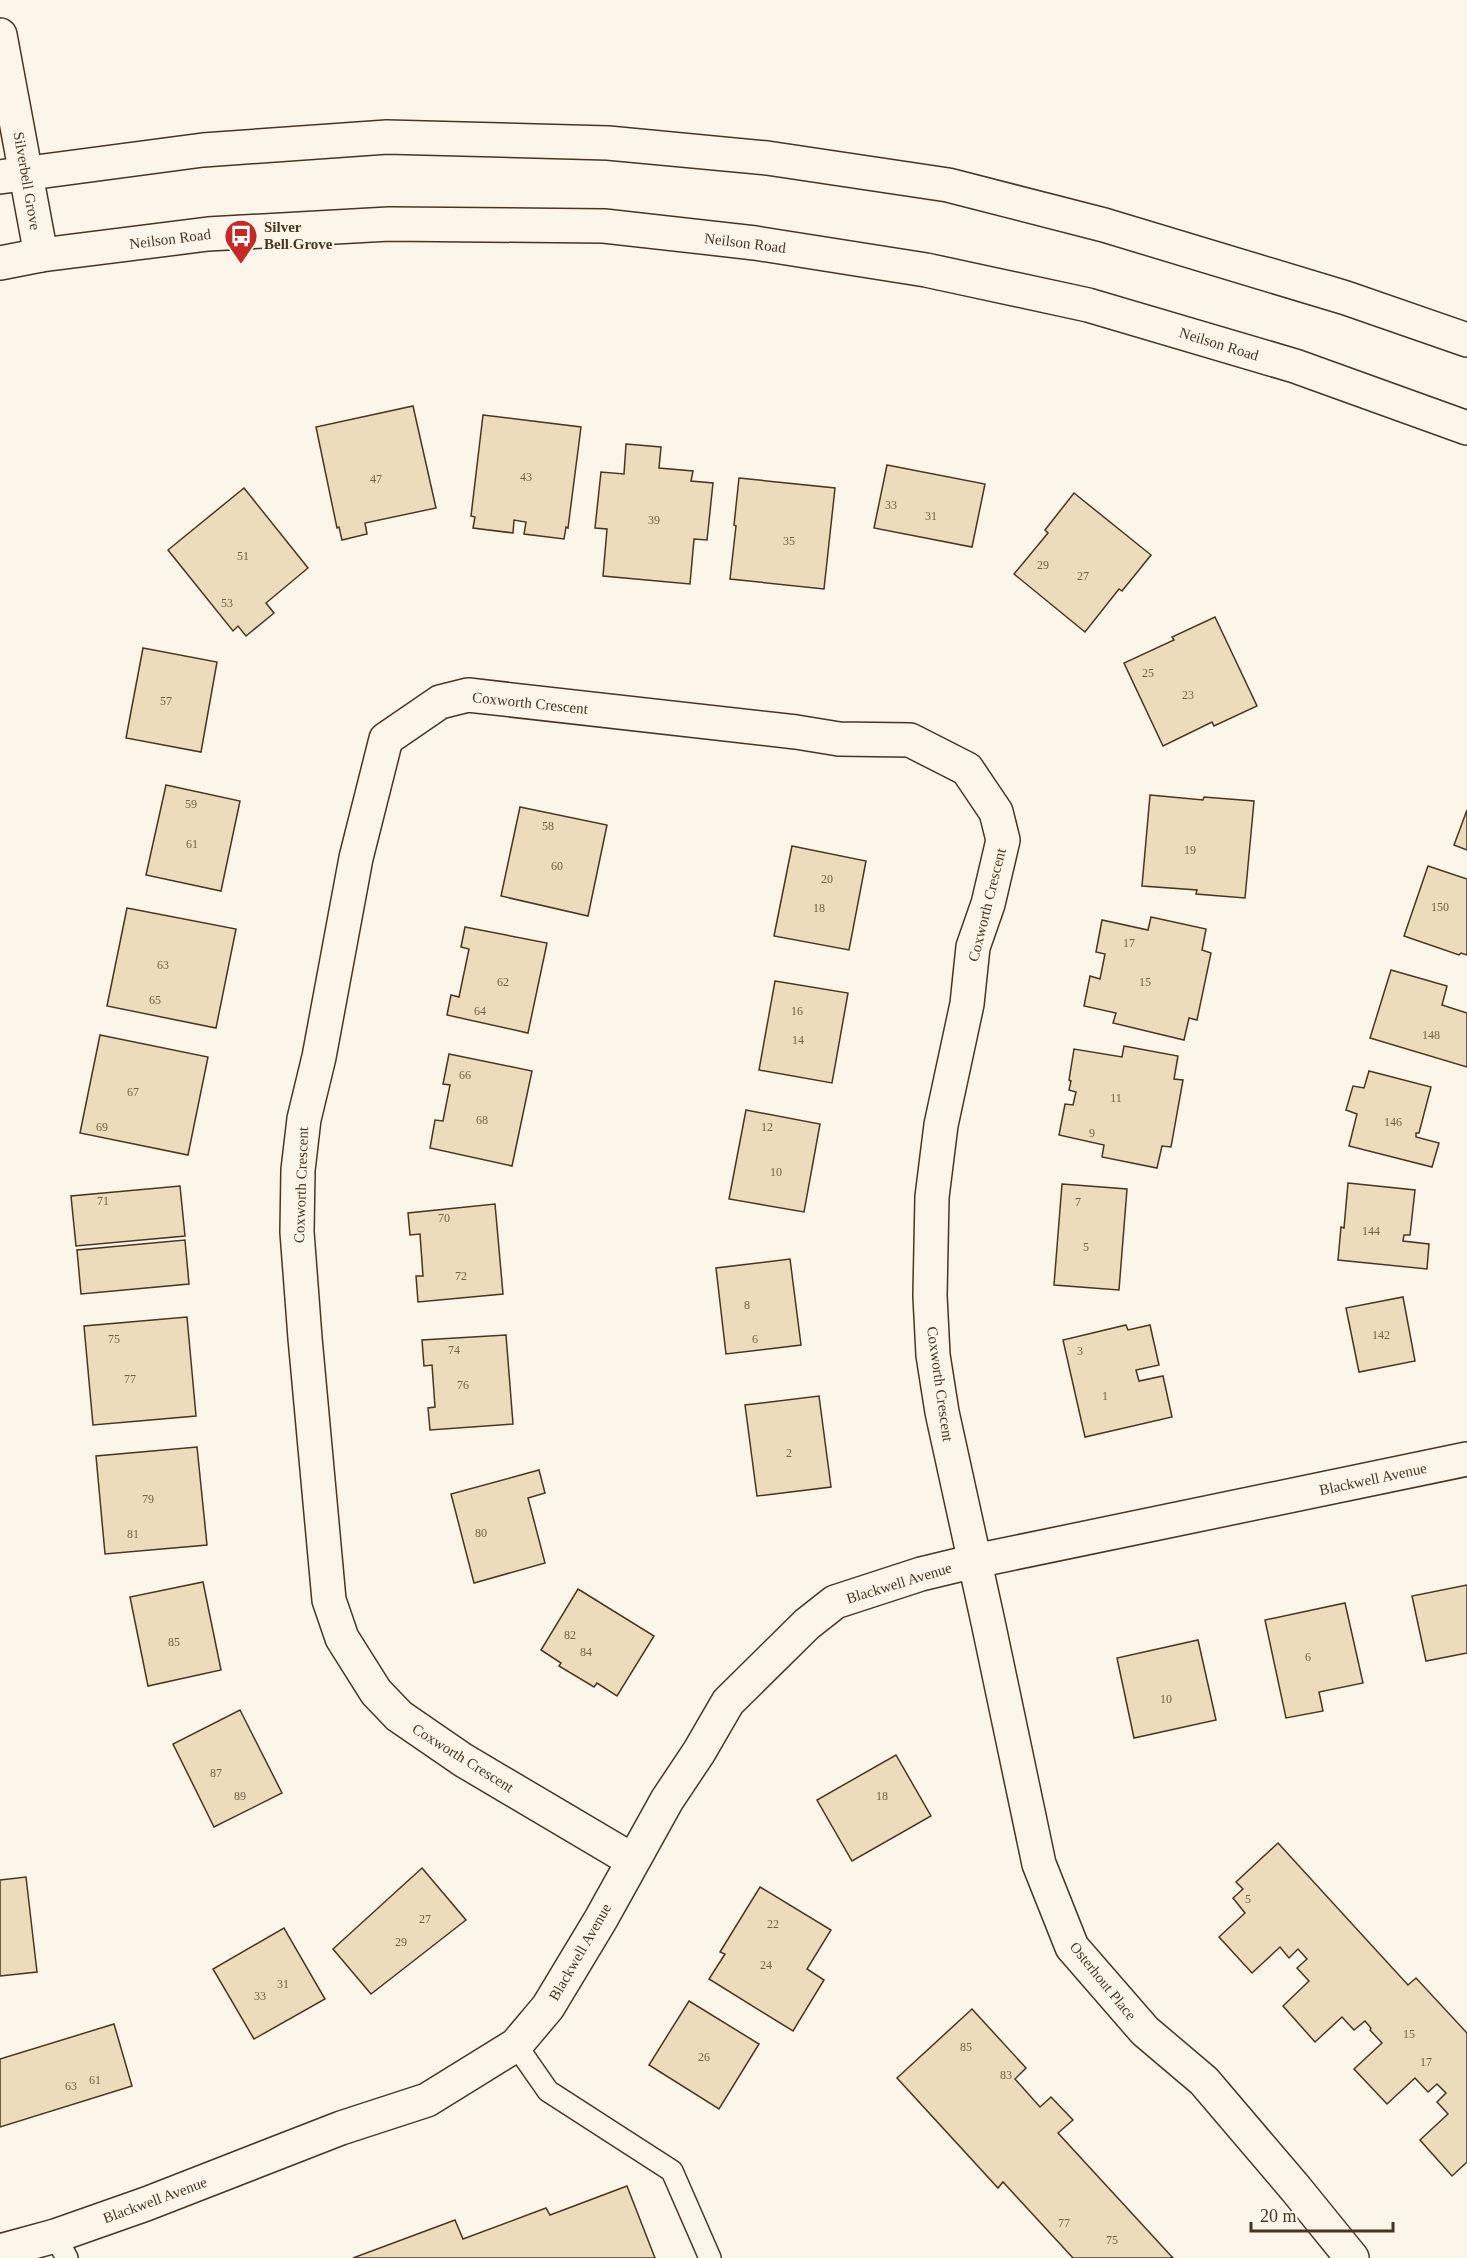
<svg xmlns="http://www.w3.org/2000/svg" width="1467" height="2258" font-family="'Times New Roman',serif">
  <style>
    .building { fill: #ecdcbc; stroke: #4a3520; stroke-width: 1.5 }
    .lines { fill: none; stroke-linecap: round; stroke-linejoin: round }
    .lane-casing { stroke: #4a3520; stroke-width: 24 }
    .street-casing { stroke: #4a3520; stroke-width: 36 }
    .secondary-casing { stroke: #4a3520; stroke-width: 36 }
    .lane { stroke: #fbf6e9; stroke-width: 21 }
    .street { stroke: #fbf6e9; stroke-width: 33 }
    .secondary { stroke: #fbf6e9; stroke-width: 33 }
    .labels { text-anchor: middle; stroke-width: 4.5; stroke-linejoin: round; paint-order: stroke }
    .number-label { font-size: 12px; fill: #725f47 }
    .street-label { font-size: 15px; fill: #4a3520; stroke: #fbf6e9 }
    .poi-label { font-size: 15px; font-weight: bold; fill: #4a3520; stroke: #fbf6e9; text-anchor: start }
  </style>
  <rect width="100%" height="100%" fill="#fbf6e9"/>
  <!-- building -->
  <g class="building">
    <path d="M 413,406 L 436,508 L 365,523 L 367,534 L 342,540 L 339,527 L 337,528 L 316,427 Z"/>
    <path d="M 483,415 L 581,427 L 568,528 L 566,527 L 564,539 L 524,534 L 526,522 L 514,520 L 513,533 L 473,528 L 475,517 L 471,516 Z"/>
    <path d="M 626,444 L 661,447 L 659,468 L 693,471 L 691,481 L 713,483 L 707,540 L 694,539 L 690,584 L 603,576 L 607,529 L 595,528 L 601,472 L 624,474 Z"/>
    <path d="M 887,465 L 985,484 L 972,547 L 874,528 Z"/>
    <path d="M 739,478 L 835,488 L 824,589 L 730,579 L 736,526 L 734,525 Z"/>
    <path d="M 244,488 L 308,568 L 266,603 L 274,613 L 246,636 L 238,626 L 233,631 L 168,550 Z"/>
    <path d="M 1074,493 L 1151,555 L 1122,591 L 1119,589 L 1085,632 L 1014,574 L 1048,533 L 1045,530 Z"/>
    <path d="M 1215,617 L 1257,706 L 1214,726 L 1212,722 L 1163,746 L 1124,663 L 1174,640 L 1172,637 Z"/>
    <path d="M 143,648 L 217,662 L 201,752 L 126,738 Z"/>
    <path d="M 166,785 L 240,801 L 221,891 L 146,875 Z"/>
    <path d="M 1150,795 L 1203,800 L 1204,797 L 1254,801 L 1245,898 L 1196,894 L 1197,890 L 1142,886 Z"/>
    <path d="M 520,807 L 607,825 L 588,916 L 501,896 Z"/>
    <path d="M 1467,810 L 1467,850 L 1454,845 Z"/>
    <path d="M 792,846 L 866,861 L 849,950 L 774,936 Z"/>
    <path d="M 1428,866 L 1467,879 L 1467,955 L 1461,953 L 1459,955 L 1404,936 Z"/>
    <path d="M 127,908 L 236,929 L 216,1028 L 107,1006 Z"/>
    <path d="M 1151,917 L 1206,929 L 1202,950 L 1211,953 L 1197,1020 L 1189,1018 L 1184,1040 L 1113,1023 L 1116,1013 L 1084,1006 L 1090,976 L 1100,979 L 1105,954 L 1096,952 L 1102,920 L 1148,930 Z"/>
    <path d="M 465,927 L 547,943 L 528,1033 L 447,1015 L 451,995 L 459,997 L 469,949 L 461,947 Z"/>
    <path d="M 1391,970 L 1447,986 L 1442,1005 L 1467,1013 L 1467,1067 L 1370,1038 Z"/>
    <path d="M 775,981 L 848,993 L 832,1083 L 759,1070 Z"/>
    <path d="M 100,1035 L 208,1057 L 188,1155 L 80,1133 Z"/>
    <path d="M 1124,1046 L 1178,1056 L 1174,1079 L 1183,1080 L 1171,1147 L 1162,1146 L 1157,1168 L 1102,1157 L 1104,1145 L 1059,1135 L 1065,1104 L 1073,1105 L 1076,1092 L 1069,1090 L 1071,1081 L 1069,1080 L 1074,1049 L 1122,1057 Z"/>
    <path d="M 449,1054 L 532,1071 L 512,1166 L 430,1148 L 435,1120 L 443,1121 L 450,1085 L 443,1084 Z"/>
    <path d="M 1369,1071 L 1431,1087 L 1419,1133 L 1416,1133 L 1416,1137 L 1439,1143 L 1432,1167 L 1349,1146 L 1357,1114 L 1346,1110 L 1353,1086 L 1364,1088 Z"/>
    <path d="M 746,1110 L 820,1124 L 804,1212 L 729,1199 Z"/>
    <path d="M 1348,1183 L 1415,1190 L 1410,1235 L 1404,1235 L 1403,1241 L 1429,1244 L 1427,1269 L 1338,1260 L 1341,1227 L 1344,1228 Z"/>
    <path d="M 1062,1184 L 1127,1189 L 1119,1290 L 1054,1285 Z"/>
    <path d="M 180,1186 L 185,1236 L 76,1246 L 71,1196 Z"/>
    <path d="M 495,1204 L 503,1294 L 418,1302 L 416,1276 L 423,1276 L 420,1234 L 410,1235 L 408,1213 Z"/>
    <path d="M 185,1240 L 189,1284 L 81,1294 L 77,1250 Z"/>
    <path d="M 790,1259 L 801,1345 L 726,1354 L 716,1268 Z"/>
    <path d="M 1403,1297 L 1415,1361 L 1359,1372 L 1346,1308 Z"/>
    <path d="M 187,1317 L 196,1416 L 93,1425 L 84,1326 Z"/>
    <path d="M 1126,1325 L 1128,1330 L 1150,1325 L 1159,1365 L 1136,1370 L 1139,1381 L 1163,1376 L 1172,1417 L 1085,1437 L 1063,1340 Z"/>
    <path d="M 506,1335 L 513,1424 L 430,1430 L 428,1408 L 435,1407 L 432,1365 L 424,1366 L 422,1340 Z"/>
    <path d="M 819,1396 L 831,1487 L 757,1496 L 745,1405 Z"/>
    <path d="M 197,1447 L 207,1545 L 105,1554 L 96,1456 Z"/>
    <path d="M 539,1470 L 545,1493 L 528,1498 L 545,1563 L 474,1583 L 451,1494 Z"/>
    <path d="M 203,1582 L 221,1670 L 148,1686 L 130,1597 Z"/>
    <path d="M 1467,1585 L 1467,1653 L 1426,1661 L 1412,1596 Z"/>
    <path d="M 578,1589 L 654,1636 L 617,1696 L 597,1683 L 594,1687 L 559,1666 L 561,1663 L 541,1650 Z"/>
    <path d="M 1345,1603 L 1363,1683 L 1319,1692 L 1323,1711 L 1286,1718 L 1265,1620 Z"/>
    <path d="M 1198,1640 L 1216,1720 L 1134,1738 L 1117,1658 Z"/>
    <path d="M 240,1710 L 282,1793 L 214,1827 L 173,1744 Z"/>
    <path d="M 896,1755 L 931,1816 L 852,1861 L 817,1800 Z"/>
    <path d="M 1278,1843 L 1408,1985 L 1416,1978 L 1467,2033 L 1467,2162 L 1452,2176 L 1420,2140 L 1448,2114 L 1437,2102 L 1446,2093 L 1437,2084 L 1428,2092 L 1415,2078 L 1387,2104 L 1354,2069 L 1382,2043 L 1370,2030 L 1371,2028 L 1365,2021 L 1354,2030 L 1342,2017 L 1315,2042 L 1283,2006 L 1309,1981 L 1297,1968 L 1307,1959 L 1298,1949 L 1289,1958 L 1280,1947 L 1252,1973 L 1219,1937 L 1245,1913 L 1233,1898 L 1243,1889 L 1236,1882 Z"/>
    <path d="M 422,1868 L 466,1920 L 371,1994 L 333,1949 Z"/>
    <path d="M 26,1877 L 37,1972 L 0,1976 L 0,1880 Z"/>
    <path d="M 760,1887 L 831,1930 L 807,1969 L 824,1980 L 793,2031 L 709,1979 L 725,1954 L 720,1952 Z"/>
    <path d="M 284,1928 L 325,1999 L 254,2039 L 213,1969 Z"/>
    <path d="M 689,2001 L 759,2044 L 719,2109 L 649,2065 Z"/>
    <path d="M 972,2009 L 1026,2068 L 1015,2079 L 1040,2107 L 1051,2097 L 1073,2120 L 1058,2133 L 1173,2258 L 1073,2258 L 1003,2182 L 998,2188 L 897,2078 Z"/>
    <path d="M 114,2024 L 132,2086 L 0,2127 L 0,2059 Z"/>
    <path d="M 627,2186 L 655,2258 L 353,2258 L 455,2220 L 463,2239 L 546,2208 L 550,2215 Z"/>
  </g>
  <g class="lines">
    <!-- lane casing -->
    <g class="lane-casing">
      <g id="lane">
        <path d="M 516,2045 L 548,2091 L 672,2171 L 710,2258"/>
        <path d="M 55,2236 L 67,2258"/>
      </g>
    </g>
    <!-- street casing -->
    <g class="street-casing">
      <g id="street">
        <path d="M 0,35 L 41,255"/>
        <path d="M 632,1860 L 463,1760 L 399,1716 L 376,1692 L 342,1638 L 329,1600 L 305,1338 L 297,1232 L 298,1170 L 304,1119 L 319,1057 L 356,858 L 386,739 L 440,702 L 468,695 L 796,732 L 839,739 L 910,740 L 967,769 L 996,812 L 1003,840 L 988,904 L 973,947 L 967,1004 L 941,1125 L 932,1197 L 930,1296 L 933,1355 L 942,1412 L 988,1622 L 1039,1864 L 1072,1947 L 1145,2031 L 1204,2081 L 1296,2189 L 1352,2258"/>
      </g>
    </g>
    <!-- secondary casing -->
    <g class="secondary-casing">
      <g id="secondary">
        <path d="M 0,177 L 203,150 L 387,137 L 608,143 L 767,158 L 948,185 L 1104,225 L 1346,298 L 1467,340"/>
        <path d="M 0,263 L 41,255 L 208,234 L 389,224 L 604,226 L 755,243 L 926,270 L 1088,305 L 1295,366 L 1467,428"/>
        <path d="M 0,2251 L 55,2236 L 146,2204 L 341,2128 L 427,2100 L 516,2045 L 548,2007 L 601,1919 L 667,1800 L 699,1752 L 728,1702 L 807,1624 L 835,1602 L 921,1574 L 975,1561 L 1467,1459"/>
      </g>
    </g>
    <!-- lane -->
    <use href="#lane" class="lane"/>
    <!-- street -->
    <use href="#street" class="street"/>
    <!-- secondary -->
    <use href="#secondary" class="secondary"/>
  </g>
  <!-- icons -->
  <defs>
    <g id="bus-pin" transform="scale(1.725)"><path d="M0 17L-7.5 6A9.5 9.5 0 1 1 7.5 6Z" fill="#c62828" stroke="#fbf6e9"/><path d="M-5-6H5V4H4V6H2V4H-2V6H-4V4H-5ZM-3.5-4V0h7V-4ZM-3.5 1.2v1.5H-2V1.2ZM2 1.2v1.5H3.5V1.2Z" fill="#fff"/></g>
  </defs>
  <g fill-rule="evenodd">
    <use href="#bus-pin" x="241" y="236"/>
  </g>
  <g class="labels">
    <!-- number labels -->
    <g class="number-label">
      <text x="526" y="481">43</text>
      <text x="376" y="483">47</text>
      <text x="891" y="509">33</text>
      <text x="931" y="520">31</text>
      <text x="654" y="524">39</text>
      <text x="789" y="545">35</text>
      <text x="243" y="560">51</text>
      <text x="1043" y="569">29</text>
      <text x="1083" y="580">27</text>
      <text x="227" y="607">53</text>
      <text x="1148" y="677">25</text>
      <text x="1188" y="699">23</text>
      <text x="166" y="705">57</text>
      <text x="191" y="808">59</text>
      <text x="548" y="830">58</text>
      <text x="192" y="848">61</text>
      <text x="1190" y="854">19</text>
      <text x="557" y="870">60</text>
      <text x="827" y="883">20</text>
      <text x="1440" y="911">150</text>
      <text x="819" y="912">18</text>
      <text x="1129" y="947">17</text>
      <text x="163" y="969">63</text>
      <text x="503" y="986">62</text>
      <text x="1145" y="986">15</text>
      <text x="155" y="1004">65</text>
      <text x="480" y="1015">64</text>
      <text x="797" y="1015">16</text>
      <text x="1431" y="1039">148</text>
      <text x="798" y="1044">14</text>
      <text x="465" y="1079">66</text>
      <text x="133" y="1096">67</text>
      <text x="1116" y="1102">11</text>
      <text x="482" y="1124">68</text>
      <text x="1393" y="1126">146</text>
      <text x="102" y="1131">69</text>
      <text x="767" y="1131">12</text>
      <text x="1092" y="1137">9</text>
      <text x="776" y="1176">10</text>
      <text x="103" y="1205">71</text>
      <text x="1078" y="1206">7</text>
      <text x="444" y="1222">70</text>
      <text x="1371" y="1235">144</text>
      <text x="1086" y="1251">5</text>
      <text x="461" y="1280">72</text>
      <text x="747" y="1309">8</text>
      <text x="1381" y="1339">142</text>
      <text x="114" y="1343">75</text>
      <text x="755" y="1343">6</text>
      <text x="454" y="1354">74</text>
      <text x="1080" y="1355">3</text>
      <text x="130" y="1383">77</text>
      <text x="463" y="1389">76</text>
      <text x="1105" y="1400">1</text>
      <text x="789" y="1457">2</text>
      <text x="148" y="1503">79</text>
      <text x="481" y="1537">80</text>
      <text x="133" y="1538">81</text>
      <text x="570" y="1639">82</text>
      <text x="174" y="1646">85</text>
      <text x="586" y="1656">84</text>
      <text x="1308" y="1661">6</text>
      <text x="1166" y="1703">10</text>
      <text x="216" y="1777">87</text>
      <text x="240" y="1800">89</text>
      <text x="882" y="1800">18</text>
      <text x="1248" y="1903">5</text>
      <text x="425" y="1923">27</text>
      <text x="773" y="1928">22</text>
      <text x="401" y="1946">29</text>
      <text x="766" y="1969">24</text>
      <text x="283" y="1988">31</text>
      <text x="260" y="2000">33</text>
      <text x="1409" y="2038">15</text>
      <text x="966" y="2051">85</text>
      <text x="704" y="2061">26</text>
      <text x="1426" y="2066">17</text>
      <text x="1006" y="2079">83</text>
      <text x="95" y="2084">61</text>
      <text x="71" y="2090">63</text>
      <text x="1064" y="2227">77</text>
      <text x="1112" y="2244">75</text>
    </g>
    <!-- street labels -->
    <g class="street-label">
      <text transform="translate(27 181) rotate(80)" y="5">Silverbell Grove</text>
      <text transform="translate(170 239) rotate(-7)" y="5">Neilson Road</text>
      <text transform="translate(745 243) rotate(7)" y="5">Neilson Road</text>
      <text transform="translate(1219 344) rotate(17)" y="5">Neilson Road</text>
      <text transform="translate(530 703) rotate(6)" y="5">Coxworth Crescent</text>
      <text transform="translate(987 905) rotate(-76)" y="5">Coxworth Crescent</text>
      <text transform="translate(301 1185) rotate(-88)" y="5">Coxworth Crescent</text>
      <text transform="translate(940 1384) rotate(82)" y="5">Coxworth Crescent</text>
      <text transform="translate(1373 1479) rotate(-12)" y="5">Blackwell Avenue</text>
      <text transform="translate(899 1583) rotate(-17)" y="5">Blackwell Avenue</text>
      <text transform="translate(463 1758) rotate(32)" y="5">Coxworth Crescent</text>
      <text transform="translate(580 1952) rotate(-60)" y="5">Blackwell Avenue</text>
      <text transform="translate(1103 1981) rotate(51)" y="5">Osterhout Place</text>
      <text transform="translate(155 2200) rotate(-20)" y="5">Blackwell Avenue</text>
    </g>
    <!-- poi labels -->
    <g class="poi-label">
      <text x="264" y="232">Silver<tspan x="264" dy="17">Bell Grove</tspan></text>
    </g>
  </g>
  <!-- scale -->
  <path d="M1251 2222v9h142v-9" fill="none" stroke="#4a3520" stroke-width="3"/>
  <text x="1260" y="2222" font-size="18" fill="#4a3520" stroke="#fbf6e9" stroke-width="4.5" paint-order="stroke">20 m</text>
</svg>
